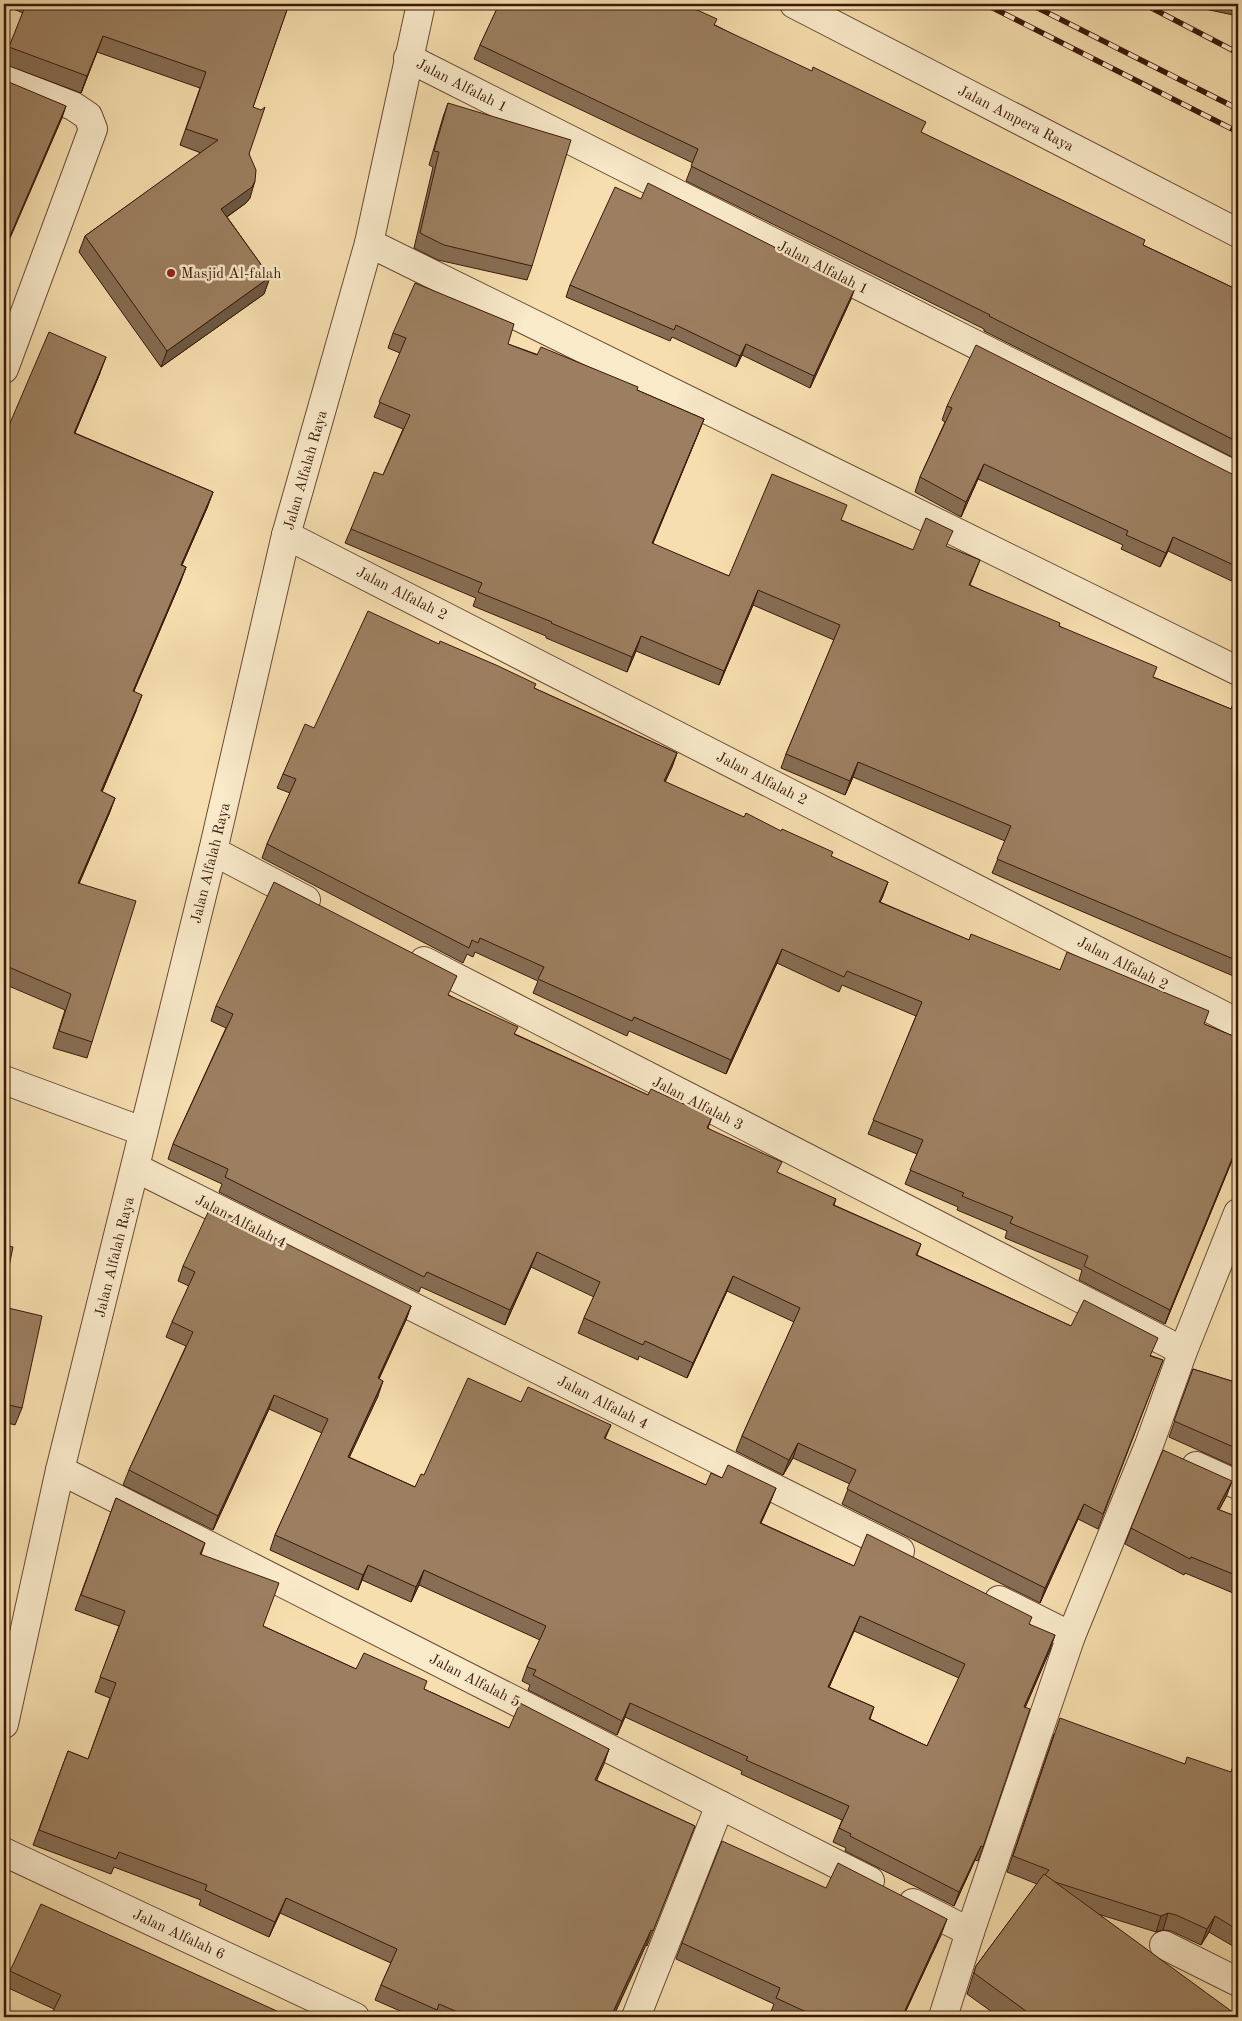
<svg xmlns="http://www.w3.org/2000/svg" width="1242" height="2021" font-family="'Old Standard TT',serif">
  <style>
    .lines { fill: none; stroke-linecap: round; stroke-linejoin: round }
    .minor-casing { stroke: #694a34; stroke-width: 30 }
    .minor { stroke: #f9eaca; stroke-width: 28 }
    .rail-casing { stroke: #3a180b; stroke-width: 5.5 }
    .rail { stroke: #f9eaca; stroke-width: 4; stroke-dasharray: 11; stroke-linecap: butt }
    .wall { fill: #866d53; stroke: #3a180b; fill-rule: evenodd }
    .shaded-wall { fill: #6d5943; stroke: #3a180b }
    .building { fill: #9c7f60; stroke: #3a180b; fill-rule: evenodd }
    .poi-dot { fill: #8f2418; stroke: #f9eaca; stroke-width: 2 }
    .labels { text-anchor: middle; stroke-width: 5; stroke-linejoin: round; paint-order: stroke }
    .street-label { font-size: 15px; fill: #3a180b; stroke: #f9eaca }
    .poi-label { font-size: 15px; fill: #3a180b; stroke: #f9eaca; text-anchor: start }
  </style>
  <rect width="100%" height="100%" fill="#f6deae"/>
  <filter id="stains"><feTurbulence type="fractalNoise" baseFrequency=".004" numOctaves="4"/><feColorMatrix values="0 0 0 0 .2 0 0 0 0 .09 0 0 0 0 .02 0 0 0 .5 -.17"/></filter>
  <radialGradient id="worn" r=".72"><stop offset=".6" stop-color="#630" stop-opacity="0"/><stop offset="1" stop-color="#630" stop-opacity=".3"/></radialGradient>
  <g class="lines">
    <!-- minor casing -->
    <g class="minor-casing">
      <g id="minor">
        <path d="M 794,4 L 1238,233"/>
        <path d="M 408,58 L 1238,477"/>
        <path d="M 4,79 L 73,106 L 88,116 L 93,129 L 4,369"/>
        <path d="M 369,243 L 1238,671"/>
        <path d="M 286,535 L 1238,1023"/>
        <path d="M 213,851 L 306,900"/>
        <path d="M 424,961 L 1183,1351"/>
        <path d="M 4,1080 L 142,1131"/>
        <path d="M 136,1168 L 900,1551"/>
        <path d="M 1196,1466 L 1238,1485"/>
        <path d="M 60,1470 L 870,1881"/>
        <path d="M 999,1600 L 1071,1636"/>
        <path d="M 4,1724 L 60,1470 L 213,851 L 286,535 L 369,243 L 421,4"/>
        <path d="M 4,1852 L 355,2017"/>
        <path d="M 913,1903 L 970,1932"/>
        <path d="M 1164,1945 L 1238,1982"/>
        <path d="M 636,2017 L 720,1805"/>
        <path d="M 943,2017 L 970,1932 L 1071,1636 L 1149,1445 L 1183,1351 L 1238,1213"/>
      </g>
    </g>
    <!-- minor -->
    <use href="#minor" class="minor"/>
    <!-- rail casing -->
    <g class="rail-casing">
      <g id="rail">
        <path d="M 985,4 L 1238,132"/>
        <path d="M 1030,4 L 1238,109"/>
        <path d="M 1144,4 L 1238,53"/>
      </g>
    </g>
    <!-- rail -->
    <use href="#rail" class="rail"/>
  </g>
  <!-- wall -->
  <g class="wall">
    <path d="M 4,4 L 289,4 L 253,107 L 249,154 L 250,198 L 246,203 L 227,217 L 270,277 L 264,294 L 161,367 L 79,252 L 85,236 L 201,153 L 180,145 L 200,88 L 97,52 L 81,93 L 4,64 L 4,61 L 9,47 L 23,13 L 4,5 Z"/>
    <path d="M 497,4 L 684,4 L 715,25 L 922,133 L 1143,245 L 1238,290 L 1238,460 L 984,331 L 984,329 L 686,181 L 693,163 L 474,59 L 480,45 L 499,5 Z"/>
    <path d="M 1181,4 L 1238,4 L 1238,16 Z"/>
    <path d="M 448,103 L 532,266 L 527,280 L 438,260 L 414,248 L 433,167 L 429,165 L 443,117 Z"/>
    <path d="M 570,285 L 851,299 L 810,388 L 742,355 L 736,367 L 672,337 L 670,341 L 566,297 Z"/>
    <path d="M 393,333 L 508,344 L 637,390 L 704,419 L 698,434 L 652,544 L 729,576 L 841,520 L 913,550 L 947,547 L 980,560 L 970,585 L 1059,626 L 1153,677 L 1231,709 L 1238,694 L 1238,978 L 992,873 L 1005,841 L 853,777 L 845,795 L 781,768 L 786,754 L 834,640 L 753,605 L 719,685 L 636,651 L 627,672 L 546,638 L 546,636 L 473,606 L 476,598 L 345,543 L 351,529 L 383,475 L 403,429 L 374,417 L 400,353 L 388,348 Z"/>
    <path d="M 100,373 L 75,433 L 213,492 L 207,508 L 182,565 L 186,567 L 180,583 L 134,691 L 136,711 L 102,792 L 115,798 L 109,814 L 79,884 L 92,1042 L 87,1058 L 53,1048 L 65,1010 L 4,984 L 4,437 Z"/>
    <path d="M 947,406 L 1238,477 L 1238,584 L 1168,551 L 1160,567 L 1121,549 L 1123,545 L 978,479 L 961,517 L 915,492 L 920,477 L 945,422 L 942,420 Z"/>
    <path d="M 1238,595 L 1238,613 L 1233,610 Z"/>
    <path d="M 534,688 L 677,753 L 672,767 L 665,782 L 888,882 L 880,902 L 969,940 L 1060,970 L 1204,1024 L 1238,1038 L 1238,1127 L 1237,1130 L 1238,1146 L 1165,1324 L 1079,1280 L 1082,1270 L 1005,1238 L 1007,1231 L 957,1210 L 958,1207 L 905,1184 L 917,1154 L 868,1134 L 916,1016 L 842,985 L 839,992 L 777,963 L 726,1074 L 629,1031 L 627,1036 L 533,993 L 538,981 L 475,952 L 473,957 L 467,954 L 463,963 L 262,858 L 267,844 L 290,793 L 277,788 L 283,774 L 314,728 Z"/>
    <path d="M 449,995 L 515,1034 L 648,1095 L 712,1117 L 708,1128 L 778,1173 L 836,1199 L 834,1205 L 921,1244 L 917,1255 L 1071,1326 L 1163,1360 L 1098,1529 L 1078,1519 L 1040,1603 L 842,1504 L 850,1484 L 793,1458 L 783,1475 L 736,1451 L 742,1436 L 794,1322 L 727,1291 L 687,1378 L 639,1356 L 638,1360 L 578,1333 L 584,1318 L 594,1297 L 531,1267 L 505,1325 L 421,1287 L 419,1292 L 219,1192 L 222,1184 L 168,1159 L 173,1144 L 226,1028 L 211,1021 L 216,1006 Z"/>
    <path d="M 183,1266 L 411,1306 L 406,1320 L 379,1379 L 378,1396 L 349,1457 L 415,1487 L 424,1475 L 521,1402 L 611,1425 L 605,1439 L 706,1485 L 770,1503 L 761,1523 L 854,1566 L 1030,1624 L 1050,1650 L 1025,1707 L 983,1847 L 978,1861 L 975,1860 L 954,1906 L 845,1851 L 846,1848 L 833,1842 L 842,1820 L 741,1774 L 742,1771 L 625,1717 L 617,1735 L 528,1690 L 530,1685 L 522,1681 L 527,1667 L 540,1640 L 419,1585 L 411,1602 L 362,1580 L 358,1590 L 270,1550 L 275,1535 L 322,1433 L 269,1409 L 213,1530 L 123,1485 L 129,1470 L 186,1346 L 166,1337 L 172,1322 L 189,1286 L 178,1281 ZM 854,1631 L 959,1678 L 927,1746 L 870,1719 L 874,1707 L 829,1687 Z"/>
    <path d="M 4,1307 L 22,1408 L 15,1425 L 4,1422 Z"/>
    <path d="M 1193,1369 L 1238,1383 L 1238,1468 L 1169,1437 Z"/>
    <path d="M 1232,1481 L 1226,1497 L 1219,1510 L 1238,1517 L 1238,1595 L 1185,1573 L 1184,1575 L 1125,1544 L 1131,1528 Z"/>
    <path d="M 116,1498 L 205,1543 L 201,1555 L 263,1626 L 356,1669 L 424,1689 L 509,1728 L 609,1749 L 596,1780 L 695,1826 L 647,1946 L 646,1945 L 615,2013 L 625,2017 L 414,2017 L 375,2000 L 381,1985 L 391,1963 L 280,1913 L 269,1937 L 199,1905 L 201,1900 L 114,1867 L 111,1874 L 33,1845 L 68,1751 L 88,1759 L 110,1698 L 95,1692 L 119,1626 L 75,1610 Z"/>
    <path d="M 1054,1734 L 1185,1764 L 1231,1772 L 1238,1754 L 1238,1949 L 1209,1932 L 1201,1945 L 1171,1931 L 1163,1930 L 1156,1932 L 1098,1914 L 1238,2017 L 999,2017 L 967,1994 L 976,1966 L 1037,1884 L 1007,1872 Z"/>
    <path d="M 826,1888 L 941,1935 L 903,2017 L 776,2017 L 770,2014 L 774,2004 L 676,1959 L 682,1943 Z"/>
    <path d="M 10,1971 L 290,2017 L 54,2009 L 4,1986 Z"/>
  </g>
  <!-- shaded-wall -->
  <g class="shaded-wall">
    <path d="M 103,36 L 97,52 L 81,93 L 87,76 Z"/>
    <path d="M 66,106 L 62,118 L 4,252 L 4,250 Z"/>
    <path d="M 255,181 L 250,198 L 246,203 L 215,225 L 221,209 Z"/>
    <path d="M 270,277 L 264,294 L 161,367 L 167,351 Z"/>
    <path d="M 855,288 L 851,299 L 810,388 L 814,376 Z"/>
    <path d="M 746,344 L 742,355 L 736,367 L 740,356 Z"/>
    <path d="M 106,357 L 100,373 L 68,449 L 74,433 Z"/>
    <path d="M 704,419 L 698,434 L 647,558 L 652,543 Z"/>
    <path d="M 984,464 L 978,479 L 961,517 L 966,502 Z"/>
    <path d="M 213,492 L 207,508 L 175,581 L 181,565 Z"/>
    <path d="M 1173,537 L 1168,551 L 1160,567 L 1166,553 Z"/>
    <path d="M 186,567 L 180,583 L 127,707 L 133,691 Z"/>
    <path d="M 758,590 L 753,605 L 719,685 L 724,671 Z"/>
    <path d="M 641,636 L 636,651 L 627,672 L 632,657 Z"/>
    <path d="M 142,695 L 136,711 L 95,808 L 101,791 Z"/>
    <path d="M 677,753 L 672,767 L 659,795 L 664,781 Z"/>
    <path d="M 858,762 L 853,777 L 845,795 L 850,781 Z"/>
    <path d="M 115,798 L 109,814 L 72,899 L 78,883 Z"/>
    <path d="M 888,882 L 883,896 L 874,916 L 879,902 Z"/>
    <path d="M 782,949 L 777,963 L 726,1074 L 731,1060 Z"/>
    <path d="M 1238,1144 L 1238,1146 L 1165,1324 L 1170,1310 Z"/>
    <path d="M 537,1252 L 531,1267 L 505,1325 L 510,1310 Z"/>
    <path d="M 733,1276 L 727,1291 L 687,1378 L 693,1363 Z"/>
    <path d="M 411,1306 L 406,1320 L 372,1393 L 378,1378 Z"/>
    <path d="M 383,1381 L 378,1396 L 343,1471 L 348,1457 Z"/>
    <path d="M 274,1395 L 269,1409 L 213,1530 L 218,1516 Z"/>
    <path d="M 798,1443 L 793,1458 L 783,1475 L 789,1460 Z"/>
    <path d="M 1232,1481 L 1226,1497 L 1211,1525 L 1217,1509 Z"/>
    <path d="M 776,1488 L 770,1503 L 754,1537 L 760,1523 Z"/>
    <path d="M 1084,1504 L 1078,1519 L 1040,1603 L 1045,1588 Z"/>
    <path d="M 368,1565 L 358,1590 L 363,1575 Z"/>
    <path d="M 424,1570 L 419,1585 L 411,1602 L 416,1587 Z"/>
    <path d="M 860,1616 L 854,1631 L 823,1701 L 828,1687 Z"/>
    <path d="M 1055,1635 L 1050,1650 L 1019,1722 L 1024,1707 Z"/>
    <path d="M 630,1703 L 625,1717 L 617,1735 L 622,1721 Z"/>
    <path d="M 609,1749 L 604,1764 L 590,1795 L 595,1780 Z"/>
    <path d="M 981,1846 L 975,1860 L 954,1906 L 959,1892 Z"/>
    <path d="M 286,1898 L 280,1913 L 269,1937 L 275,1922 Z"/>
    <path d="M 1168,1913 L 1163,1930 L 1156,1932 L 1161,1916 Z"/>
    <path d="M 1215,1916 L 1209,1932 L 1201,1945 L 1207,1929 Z"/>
    <path d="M 947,1919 L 941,1935 L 903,2017 L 902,2017 Z"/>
    <path d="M 651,1930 L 646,1945 L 613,2017 L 613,2012 Z"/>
  </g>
  <!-- building -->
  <g class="building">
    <path d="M 26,4 L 289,4 L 253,107 L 261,110 L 265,107 L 249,154 L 256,170 L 255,181 L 252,187 L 221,209 L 270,277 L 167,351 L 85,236 L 218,140 L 186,129 L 206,72 L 103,36 L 87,76 L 9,47 Z"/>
    <path d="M 499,4 L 684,4 L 717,19 L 714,25 L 812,71 L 813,67 L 926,122 L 921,132 L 1145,240 L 1143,245 L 1238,290 L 1238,442 L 989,316 L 990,315 L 691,166 L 698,149 L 480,45 Z"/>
    <path d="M 4,80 L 66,106 L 4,250 Z"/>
    <path d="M 448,103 L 571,140 L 532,266 L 444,245 L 420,233 L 439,152 L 434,151 Z"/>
    <path d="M 648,183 L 855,288 L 814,376 L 746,344 L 740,356 L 676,325 L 674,330 L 570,285 L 615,187 L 641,199 Z"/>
    <path d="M 415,283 L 514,324 L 508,344 L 537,355 L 541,347 L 638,387 L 637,390 L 704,419 L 652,543 L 729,576 L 772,474 L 847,505 L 841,520 L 913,550 L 926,518 L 953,531 L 946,546 L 980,560 L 969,585 L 1060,623 L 1059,626 L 1157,667 L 1153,677 L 1231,709 L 1238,693 L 1238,961 L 997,859 L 1011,826 L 858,762 L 850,781 L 786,754 L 840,625 L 758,590 L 724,671 L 641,636 L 632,657 L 551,623 L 552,622 L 478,592 L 482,583 L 351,529 L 374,472 L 383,475 L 410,415 L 379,402 L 406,338 L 393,333 Z"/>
    <path d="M 49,332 L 106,357 L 74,433 L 213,492 L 181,565 L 186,567 L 133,691 L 142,695 L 101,791 L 115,798 L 78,883 L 136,901 L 92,1042 L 59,1031 L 71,994 L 4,965 L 4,437 Z"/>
    <path d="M 976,345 L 1238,477 L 1238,567 L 1173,537 L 1166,553 L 1126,535 L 1128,531 L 984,464 L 966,502 L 920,477 L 952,408 L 947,406 Z"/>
    <path d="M 368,611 L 439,644 L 440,641 L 496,665 L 536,684 L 534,688 L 677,753 L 664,781 L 744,817 L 746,813 L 781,831 L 782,829 L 833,852 L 831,856 L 888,882 L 879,902 L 969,940 L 971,934 L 1060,970 L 1067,952 L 1209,1011 L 1204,1024 L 1238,1038 L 1238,1125 L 1236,1130 L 1238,1131 L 1238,1144 L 1170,1310 L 1084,1266 L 1088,1256 L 1010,1223 L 1013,1217 L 962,1196 L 964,1193 L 910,1170 L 923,1140 L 873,1120 L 922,1002 L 847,971 L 844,977 L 782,949 L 731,1060 L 634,1017 L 632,1021 L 538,979 L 544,967 L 480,938 L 478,943 L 472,940 L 469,948 L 267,844 L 296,779 L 283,774 L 305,724 L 314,728 Z"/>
    <path d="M 274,882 L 457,976 L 448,995 L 518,1027 L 514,1034 L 648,1095 L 651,1089 L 712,1117 L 707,1128 L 782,1162 L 777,1172 L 836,1199 L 833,1205 L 921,1244 L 916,1255 L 1071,1326 L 1084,1300 L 1158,1338 L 1150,1356 L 1163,1360 L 1103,1514 L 1084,1504 L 1045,1588 L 847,1489 L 856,1470 L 798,1443 L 789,1460 L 742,1436 L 800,1308 L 733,1276 L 693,1363 L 645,1341 L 643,1345 L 584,1318 L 600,1282 L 537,1252 L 510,1310 L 427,1272 L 424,1277 L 225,1177 L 228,1169 L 173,1144 L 233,1014 L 216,1006 Z"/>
    <path d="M 211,1206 L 411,1306 L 378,1378 L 383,1381 L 348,1457 L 415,1487 L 421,1474 L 424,1475 L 468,1378 L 521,1402 L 528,1387 L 611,1425 L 604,1438 L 706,1485 L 711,1473 L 722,1478 L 728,1465 L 776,1488 L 760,1523 L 854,1566 L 867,1534 L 1032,1617 L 1029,1624 L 1055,1635 L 1024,1707 L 1030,1709 L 983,1847 L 981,1846 L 959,1892 L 850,1836 L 851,1834 L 839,1828 L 849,1806 L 746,1760 L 748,1757 L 630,1703 L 622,1721 L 533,1675 L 536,1670 L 527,1667 L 546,1626 L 424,1570 L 416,1587 L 368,1565 L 363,1575 L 275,1535 L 328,1419 L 274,1395 L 218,1516 L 129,1470 L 193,1332 L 172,1322 L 195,1272 L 183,1266 ZM 860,1616 L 965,1664 L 927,1746 L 869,1719 L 874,1707 L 828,1687 Z"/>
    <path d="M 4,1245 L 13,1247 L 4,1291 Z"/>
    <path d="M 4,1307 L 42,1316 L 22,1408 L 4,1404 Z"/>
    <path d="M 1193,1369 L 1238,1383 L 1238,1449 L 1174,1421 Z"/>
    <path d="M 1163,1450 L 1232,1481 L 1217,1509 L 1238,1517 L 1238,1576 L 1191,1557 L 1190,1559 L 1131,1528 Z"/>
    <path d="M 116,1498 L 205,1543 L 200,1554 L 279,1583 L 263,1626 L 356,1669 L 364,1653 L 427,1681 L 424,1689 L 509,1728 L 520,1703 L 609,1749 L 595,1780 L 695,1826 L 653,1931 L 651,1930 L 613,2012 L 625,2017 L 469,2017 L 439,2004 L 437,2010 L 381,1985 L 397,1949 L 286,1898 L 275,1922 L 205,1890 L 207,1885 L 119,1852 L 116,1859 L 39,1830 L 68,1751 L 88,1759 L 116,1683 L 100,1677 L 125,1611 L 81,1595 Z"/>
    <path d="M 1060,1718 L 1185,1764 L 1187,1757 L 1231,1772 L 1238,1754 L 1238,1930 L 1215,1916 L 1207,1929 L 1176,1915 L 1168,1913 L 1161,1916 L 1055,1882 L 1045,1875 L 1049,1870 L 1013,1856 Z"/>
    <path d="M 722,1841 L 826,1888 L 838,1863 L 947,1919 L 902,2017 L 817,2017 L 776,1998 L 780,1988 L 682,1943 Z"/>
    <path d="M 1044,1874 L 1238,2016 L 1238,2017 L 1034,2017 L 974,1973 L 976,1966 Z"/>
    <path d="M 41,1904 L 290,2017 L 50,2017 L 61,1995 L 10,1971 Z"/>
  </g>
  <!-- markers -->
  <circle class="poi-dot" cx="171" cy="273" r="5"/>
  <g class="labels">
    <!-- street labels -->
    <g class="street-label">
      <text transform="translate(462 85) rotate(27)" y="5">Jalan Alfalah 1</text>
      <text transform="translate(1016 118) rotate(27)" y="5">Jalan Ampera Raya</text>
      <text transform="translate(823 267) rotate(27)" y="5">Jalan Alfalah 1</text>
      <text transform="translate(305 470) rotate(-74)" y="5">Jalan Alfalah Raya</text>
      <text transform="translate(402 593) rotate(27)" y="5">Jalan Alfalah 2</text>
      <text transform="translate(762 778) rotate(27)" y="5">Jalan Alfalah 2</text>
      <text transform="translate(210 863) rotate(-76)" y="5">Jalan Alfalah Raya</text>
      <text transform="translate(1123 963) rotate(27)" y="5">Jalan Alfalah 2</text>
      <text transform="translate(698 1103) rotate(27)" y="5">Jalan Alfalah 3</text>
      <text transform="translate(241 1221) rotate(27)" y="5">Jalan Alfalah 4</text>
      <text transform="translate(114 1257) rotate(-76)" y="5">Jalan Alfalah Raya</text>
      <text transform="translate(603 1402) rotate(27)" y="5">Jalan Alfalah 4</text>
      <text transform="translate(475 1680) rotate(27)" y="5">Jalan Alfalah 5</text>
      <text transform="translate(179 1934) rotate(25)" y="5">Jalan Alfalah 6</text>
    </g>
    <!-- poi labels -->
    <g class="poi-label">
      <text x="181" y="278">Masjid Al-falah</text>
    </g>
  </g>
  <!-- margin -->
  <rect width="1242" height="2021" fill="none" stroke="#f6deae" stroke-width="20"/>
  <rect x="5" y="5" width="1232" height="2011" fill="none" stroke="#3a180b" stroke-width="2.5"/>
  <rect x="10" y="10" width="1222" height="2001" fill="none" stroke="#3a180b"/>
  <rect width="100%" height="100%" filter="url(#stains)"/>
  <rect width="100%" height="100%" fill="url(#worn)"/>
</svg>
